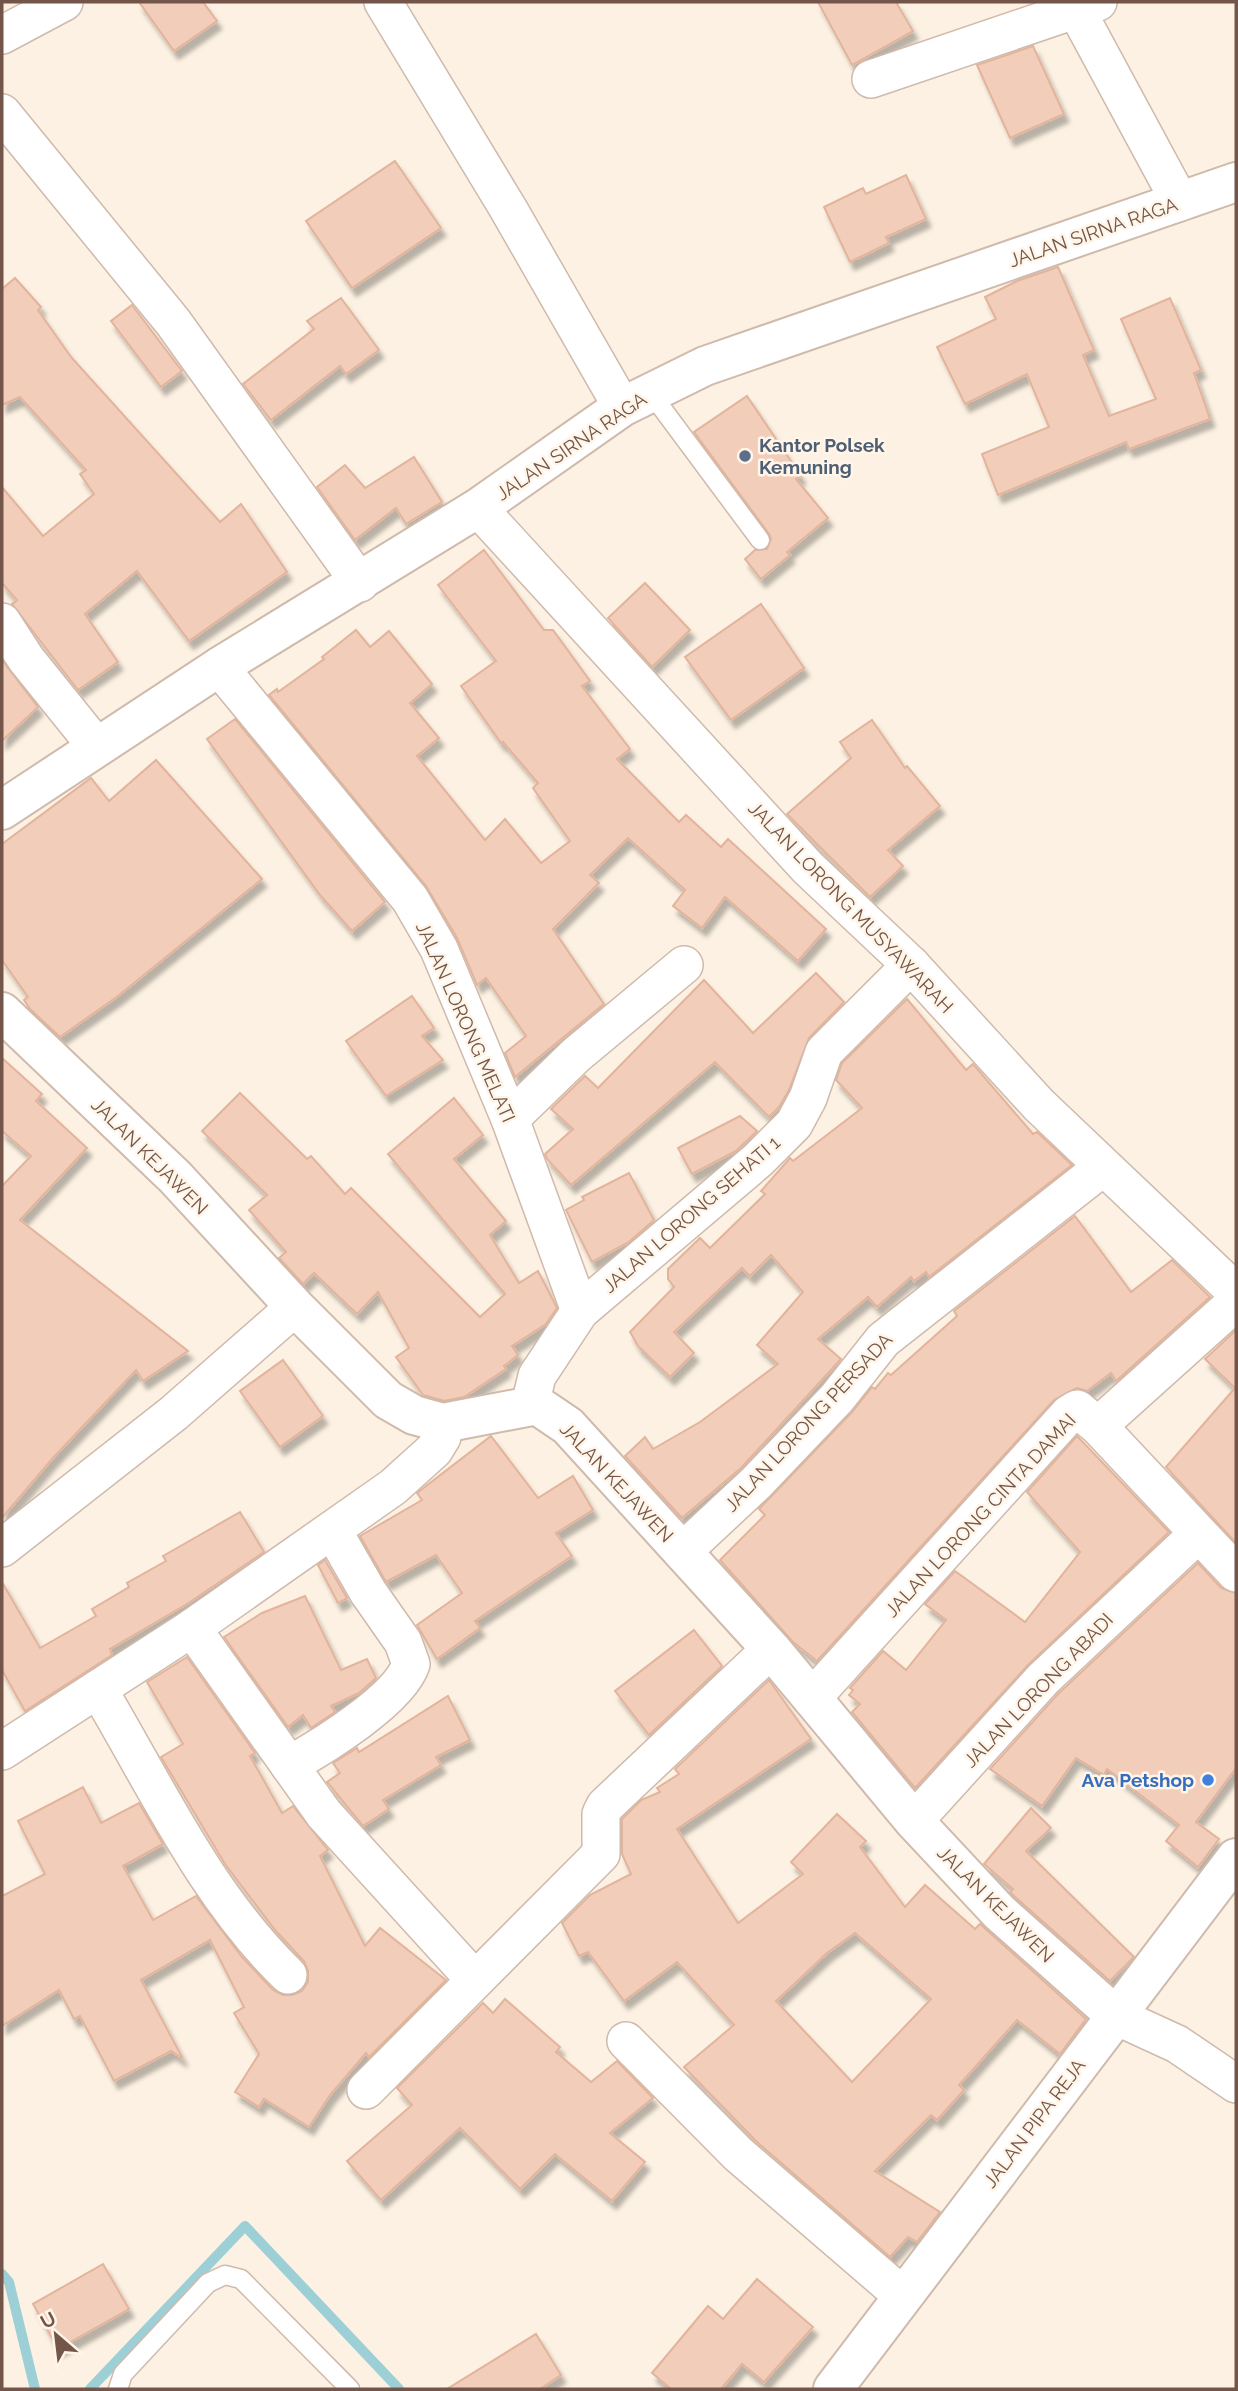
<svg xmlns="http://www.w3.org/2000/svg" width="1238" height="2391" font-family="Raleway,sans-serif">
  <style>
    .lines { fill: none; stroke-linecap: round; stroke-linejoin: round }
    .stream { stroke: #9dd0d6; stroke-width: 10 }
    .building { fill: #f1cdba; stroke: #e3b39b; stroke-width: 2; fill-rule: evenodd; filter: url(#shadow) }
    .service-casing { stroke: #cfbaac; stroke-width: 21 }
    .minor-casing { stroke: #cfbaac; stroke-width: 40 }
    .tertiary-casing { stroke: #cfbaac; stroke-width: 42 }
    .service { stroke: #fff; stroke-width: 18 }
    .minor { stroke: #fff; stroke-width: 37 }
    .tertiary { stroke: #fff; stroke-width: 38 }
    .service-dot { fill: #5c6f8a; stroke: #fff5e8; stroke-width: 2.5 }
    .shop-dot { fill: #3f7fe0; stroke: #fff5e8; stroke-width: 2.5 }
    .labels { text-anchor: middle; stroke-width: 5; stroke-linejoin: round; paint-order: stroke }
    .street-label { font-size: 19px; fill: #735649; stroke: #fff5e8 }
    .service-label { font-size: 19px; font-weight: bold; fill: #4e5e75; stroke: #fff5e8; text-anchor: start }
    .shop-label { font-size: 19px; font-weight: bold; fill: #366cbe; stroke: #fff5e8; text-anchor: end }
  </style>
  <defs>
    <filter id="shadow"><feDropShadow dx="4.5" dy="8" stdDeviation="2" flood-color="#0004"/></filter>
  </defs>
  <rect width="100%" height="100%" fill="#fcf1e2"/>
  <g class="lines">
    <!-- stream -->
    <g class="stream">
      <path d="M 2,2274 L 9,2282 L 35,2389"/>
      <path d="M 90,2389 L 245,2226 L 399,2389"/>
    </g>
  </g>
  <!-- building -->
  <g class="building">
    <path d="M 139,2 L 203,2 L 217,21 L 174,51 Z"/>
    <path d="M 818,2 L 896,2 L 913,31 L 852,65 Z"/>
    <path d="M 1033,46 L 1064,114 L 1010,138 L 977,65 Z"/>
    <path d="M 395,161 L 441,228 L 352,288 L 306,221 Z"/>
    <path d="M 906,175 L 926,219 L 886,237 L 889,243 L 850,262 L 824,207 L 863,188 L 866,194 Z"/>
    <path d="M 1058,267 L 1094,350 L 1083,355 L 1109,416 L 1156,399 L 1121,319 L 1170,298 L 1201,370 L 1194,373 L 1210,419 L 1129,449 L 1126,442 L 998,495 L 982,454 L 1049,427 L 1027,374 L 965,404 L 937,347 L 996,319 L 985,297 L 1017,281 Z"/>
    <path d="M 15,278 L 41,307 L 38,310 L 71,357 L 220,522 L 241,504 L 287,572 L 189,641 L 137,571 L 85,614 L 118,662 L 78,690 L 12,604 L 17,600 L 2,583 L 2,487 L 43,536 L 94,494 L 80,474 L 86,470 L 20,397 L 2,405 L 2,289 Z"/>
    <path d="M 341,298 L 379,350 L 346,374 L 340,366 L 271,420 L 243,384 L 314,329 L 307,321 Z"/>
    <path d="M 132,305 L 182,371 L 161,387 L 111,321 Z"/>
    <path d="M 747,396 L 801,476 L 796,479 L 828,518 L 787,552 L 790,555 L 761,579 L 745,559 L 755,550 L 767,549 L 771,539 L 769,534 L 694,432 Z"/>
    <path d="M 414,457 L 442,502 L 406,524 L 396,508 L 355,540 L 317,487 L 345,465 L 365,488 Z"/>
    <path d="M 484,550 L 544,630 L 553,630 L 590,681 L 582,686 L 630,749 L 617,759 L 679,822 L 686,815 L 721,847 L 728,839 L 826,929 L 798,961 L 725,897 L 702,928 L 673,906 L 685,890 L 628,838 L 590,875 L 599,883 L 553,929 L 604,1004 L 515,1077 L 505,1053 L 526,1036 L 486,978 L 477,985 L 457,938 L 426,886 L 269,695 L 277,689 L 278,692 L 324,659 L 322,657 L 356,630 L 370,647 L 389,631 L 432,684 L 410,703 L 439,738 L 417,756 L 485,840 L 505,819 L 541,863 L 570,841 L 533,788 L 538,783 L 503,742 L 501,743 L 461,686 L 496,661 L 438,585 Z"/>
    <path d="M 645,583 L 690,630 L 652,667 L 608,618 Z"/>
    <path d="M 761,604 L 804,668 L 731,720 L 685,657 Z"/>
    <path d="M 2,660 L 38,707 L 2,741 Z"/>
    <path d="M 235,719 L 385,902 L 352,931 L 320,895 L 207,739 Z"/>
    <path d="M 872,720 L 905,768 L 907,766 L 940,806 L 888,850 L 903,866 L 870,897 L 787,814 L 851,758 L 840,742 Z"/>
    <path d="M 156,760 L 262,879 L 118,996 L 60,1037 L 30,1009 L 24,1000 L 28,997 L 2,960 L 2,844 L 91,778 L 109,801 Z"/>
    <path d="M 816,973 L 844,1002 L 809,1038 L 789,1090 L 779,1107 L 769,1117 L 715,1062 L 571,1185 L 547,1159 L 545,1154 L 573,1129 L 551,1109 L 585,1076 L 598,1088 L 704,980 L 753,1033 Z"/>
    <path d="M 412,996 L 434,1028 L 422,1036 L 443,1060 L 386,1096 L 346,1041 Z"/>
    <path d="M 907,999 L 966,1070 L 973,1064 L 1033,1134 L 1037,1132 L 1072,1165 L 929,1277 L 926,1272 L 914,1281 L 911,1277 L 877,1307 L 868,1297 L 818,1339 L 841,1359 L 741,1468 L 682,1518 L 625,1456 L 645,1437 L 653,1449 L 700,1422 L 778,1364 L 757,1345 L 803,1292 L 771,1255 L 750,1276 L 742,1268 L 674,1332 L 694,1353 L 670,1377 L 638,1346 L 630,1332 L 674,1287 L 668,1279 L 668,1269 L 700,1238 L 710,1248 L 765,1194 L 761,1191 L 790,1158 L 793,1161 L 862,1108 L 836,1080 L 842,1063 Z"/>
    <path d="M 2,1058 L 42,1094 L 36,1101 L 87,1148 L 20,1220 L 188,1351 L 143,1381 L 136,1370 L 52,1459 L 2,1518 L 2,1186 L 31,1156 L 2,1131 Z"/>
    <path d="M 240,1093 L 307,1159 L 311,1156 L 345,1194 L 351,1188 L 480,1317 L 505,1294 L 388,1154 L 454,1098 L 483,1135 L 454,1159 L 506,1221 L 490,1235 L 519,1283 L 538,1271 L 557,1308 L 546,1324 L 512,1346 L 518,1355 L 504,1366 L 506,1369 L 464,1397 L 444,1401 L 423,1395 L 396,1357 L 409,1348 L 378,1292 L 357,1314 L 314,1273 L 303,1284 L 279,1258 L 286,1252 L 249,1210 L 267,1195 L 202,1131 Z"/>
    <path d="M 740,1116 L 757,1131 L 736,1151 L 692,1174 L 678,1148 Z"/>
    <path d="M 629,1173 L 654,1220 L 629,1242 L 592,1262 L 566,1210 L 584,1200 L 582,1197 Z"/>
    <path d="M 1075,1216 L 1131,1292 L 1172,1260 L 1210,1297 L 1116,1381 L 1111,1373 L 1087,1391 L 1077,1388 L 1054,1400 L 817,1661 L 793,1642 L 720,1560 L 765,1515 L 759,1509 L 852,1412 L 872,1387 L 875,1389 L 888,1373 L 891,1375 L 957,1316 L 954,1311 Z"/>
    <path d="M 1236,1330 L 1236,1543 L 1166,1467 L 1235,1388 L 1205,1359 Z"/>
    <path d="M 283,1360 L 323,1416 L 280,1447 L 240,1391 Z"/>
    <path d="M 491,1436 L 538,1498 L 573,1476 L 593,1510 L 556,1533 L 572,1556 L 475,1621 L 480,1628 L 437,1659 L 417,1625 L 462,1593 L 436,1555 L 386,1582 L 360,1536 L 422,1500 L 417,1493 Z"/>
    <path d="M 1077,1436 L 1169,1532 L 1029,1664 L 915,1788 L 852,1712 L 860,1704 L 849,1695 L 853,1690 L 850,1688 L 883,1651 L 906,1670 L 946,1620 L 925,1604 L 955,1571 L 1025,1622 L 1080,1552 L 1027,1492 Z"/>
    <path d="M 240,1512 L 264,1552 L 187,1604 L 110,1649 L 112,1655 L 25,1711 L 2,1670 L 2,1582 L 40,1648 L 96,1616 L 92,1609 L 129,1587 L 127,1583 L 166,1561 L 163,1556 Z"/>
    <path d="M 325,1560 L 347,1598 L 338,1603 L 318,1565 Z"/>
    <path d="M 1198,1563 L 1221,1588 L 1236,1593 L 1236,1768 L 1196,1822 L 1219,1839 L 1198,1867 L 1166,1841 L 1179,1825 L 1107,1769 L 1104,1775 L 1076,1758 L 1042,1806 L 990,1769 L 1058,1694 Z"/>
    <path d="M 305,1596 L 341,1670 L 367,1659 L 376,1678 L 359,1693 L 331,1706 L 335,1712 L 311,1728 L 303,1715 L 288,1727 L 224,1637 L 262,1613 Z"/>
    <path d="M 694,1630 L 722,1666 L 649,1735 L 615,1691 Z"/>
    <path d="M 187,1657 L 255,1753 L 250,1756 L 282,1813 L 293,1806 L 328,1850 L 320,1856 L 365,1946 L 380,1928 L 446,1980 L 369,2057 L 366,2053 L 330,2095 L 309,2127 L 264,2099 L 259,2107 L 235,2092 L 259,2054 L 234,2013 L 244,2007 L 210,1940 L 141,1980 L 183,2059 L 171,2051 L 114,2081 L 80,2016 L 74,2019 L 59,1990 L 2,2026 L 2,1896 L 45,1874 L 18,1821 L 83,1787 L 101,1823 L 139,1803 L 163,1844 L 123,1866 L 153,1920 L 196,1896 L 242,1957 L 273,1990 L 283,1995 L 292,1995 L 302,1991 L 308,1982 L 308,1971 L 304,1961 L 275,1930 L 225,1864 L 161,1757 L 183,1744 L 147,1682 Z"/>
    <path d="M 769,1680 L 811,1739 L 677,1829 L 738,1923 L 803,1874 L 791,1862 L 837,1814 L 866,1841 L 860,1847 L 905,1907 L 925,1885 L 975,1929 L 980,1924 L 1086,2019 L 1060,2054 L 1017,2020 L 959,2085 L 964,2090 L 937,2120 L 931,2115 L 875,2171 L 940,2212 L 917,2242 L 908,2237 L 890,2257 L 757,2142 L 684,2067 L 734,2025 L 677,1962 L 624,2001 L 588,1952 L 579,1956 L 562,1923 L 590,1895 L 631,1874 L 622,1854 L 622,1819 L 641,1800 L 660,1792 L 657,1788 L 679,1774 L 675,1769 ZM 855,1933 L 931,1999 L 852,2082 L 776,2001 L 827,1953 Z"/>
    <path d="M 448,1696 L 470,1740 L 436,1757 L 441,1765 L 383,1800 L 389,1809 L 363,1826 L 327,1782 L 340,1773 L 333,1763 L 357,1748 L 359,1752 Z"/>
    <path d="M 1031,1808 L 1051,1828 L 1026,1851 L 1134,1957 L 1110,1981 L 1014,1896 L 1010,1892 L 1013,1889 L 984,1864 Z"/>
    <path d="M 505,1999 L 560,2047 L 556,2052 L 591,2082 L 617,2061 L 653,2098 L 610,2133 L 645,2162 L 612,2201 L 555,2154 L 520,2189 L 460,2128 L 381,2200 L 347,2161 L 412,2105 L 397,2088 L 483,2003 L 493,2013 Z"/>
    <path d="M 103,2264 L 129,2309 L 58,2349 L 33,2304 Z"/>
    <path d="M 757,2279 L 813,2327 L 764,2382 L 742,2364 L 721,2389 L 671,2389 L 652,2373 L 708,2306 L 723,2319 Z"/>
    <path d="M 536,2334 L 561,2375 L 540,2389 L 447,2389 Z"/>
  </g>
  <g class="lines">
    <!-- service casing -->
    <g class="service-casing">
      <g id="service">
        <path d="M 650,392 L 760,540"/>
        <path d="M 118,2389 L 123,2374 L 208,2283 L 225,2275 L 241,2279 L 350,2389"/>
      </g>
    </g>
    <!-- minor casing -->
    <g class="minor-casing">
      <g id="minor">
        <path d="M 383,2 L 509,210 L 622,407"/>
        <path d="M 1072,2 L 1180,202"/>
        <path d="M 2,35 L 64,2"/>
        <path d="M 871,79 L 1098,2"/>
        <path d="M 2,113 L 173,322 L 360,583"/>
        <path d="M 478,508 L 808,868 L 911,965 L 1039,1105 L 1236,1292"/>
        <path d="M 2,622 L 26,659 L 96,746"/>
        <path d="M 219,667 L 410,899 L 439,949 L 510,1119 L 580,1311"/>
        <path d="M 510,1119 L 576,1055 L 684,965"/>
        <path d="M 530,1405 L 537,1376 L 580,1311 L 758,1160 L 794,1124 L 808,1098 L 824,1052 L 911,965"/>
        <path d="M 1098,1426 L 1236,1302"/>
        <path d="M 2,1548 L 174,1413 L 295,1307"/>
        <path d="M 682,1552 L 756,1483 L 837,1398 L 883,1340 L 1103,1167"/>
        <path d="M 192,1628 L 324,1814 L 475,1980"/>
        <path d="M 98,1689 C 156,1786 206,1896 288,1975"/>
        <path d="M 813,1697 L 1069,1414 L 1077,1409 L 1098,1426 L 1236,1573"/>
        <path d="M 2,1751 L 192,1628 L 393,1487 L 434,1450 L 442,1437 L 443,1423"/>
        <path d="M 289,1765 C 322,1747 400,1699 411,1664 L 403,1642 L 368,1592 L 333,1531"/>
        <path d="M 914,1821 L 1043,1679 L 1198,1534"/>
        <path d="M 1116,2016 L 1177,2044 L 1236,2084"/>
        <path d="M 626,2041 L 738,2154 L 903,2296"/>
        <path d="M 366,2090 L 601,1854 L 601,1814 L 605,1806 L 771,1649"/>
      </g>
    </g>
    <!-- tertiary casing -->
    <g class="tertiary-casing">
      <g id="tertiary">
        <path d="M 2,810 L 219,667 L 478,508 L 622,407 L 705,366 L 1236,182"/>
        <path d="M 2,1012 L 175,1177 L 295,1307 L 388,1400 L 414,1415 L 443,1423 L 537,1405 L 568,1426 L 771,1649 L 914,1821 L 999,1912 L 1116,2016"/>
        <path d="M 833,2389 L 1236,1858"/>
      </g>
    </g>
    <!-- service -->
    <use href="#service" class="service"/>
    <!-- minor -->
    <use href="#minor" class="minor"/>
    <!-- tertiary -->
    <use href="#tertiary" class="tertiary"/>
  </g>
  <!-- markers -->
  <circle class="service-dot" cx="745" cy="456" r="7"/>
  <circle class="shop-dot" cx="1208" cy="1780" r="7"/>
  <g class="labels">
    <!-- street labels -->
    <g class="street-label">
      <text transform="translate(1093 232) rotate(-19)" y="7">JALAN SIRNA RAGA</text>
      <text transform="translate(571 446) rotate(-34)" y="7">JALAN SIRNA RAGA</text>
      <text transform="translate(851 907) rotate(46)" y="7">JALAN LORONG MUSYAWARAH</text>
      <text transform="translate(466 1022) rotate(66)" y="7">JALAN LORONG MELATI</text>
      <text transform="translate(150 1156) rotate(45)" y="7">JALAN KEJAWEN</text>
      <text transform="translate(691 1214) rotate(-41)" y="7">JALAN LORONG SEHATI 1</text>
      <text transform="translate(808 1422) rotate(-47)" y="7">JALAN LORONG PERSADA</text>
      <text transform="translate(617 1482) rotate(47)" y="7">JALAN KEJAWEN</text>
      <text transform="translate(980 1515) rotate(-47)" y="7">JALAN LORONG CINTA DAMAI</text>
      <text transform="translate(1038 1690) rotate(-46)" y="7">JALAN LORONG ABADI</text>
      <text transform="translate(996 1904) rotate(45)" y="7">JALAN KEJAWEN</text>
      <text transform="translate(1034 2123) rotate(-53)" y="7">JALAN PIPA REJA</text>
    </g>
    <!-- service labels -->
    <g class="service-label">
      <text x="759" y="452">Kantor Polsek<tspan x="759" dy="22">Kemuning</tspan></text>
    </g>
    <!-- shop labels -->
    <g class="shop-label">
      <text x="1194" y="1787">Ava Petshop</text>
    </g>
  </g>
  <!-- border -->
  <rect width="1238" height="2391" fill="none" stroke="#735649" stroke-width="7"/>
  <!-- north arrow -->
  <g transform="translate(56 2335) rotate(332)" stroke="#fff5e8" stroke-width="5" paint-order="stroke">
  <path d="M0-5L12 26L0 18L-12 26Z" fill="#735649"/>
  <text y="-10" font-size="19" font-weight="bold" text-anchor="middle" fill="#735649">U</text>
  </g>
</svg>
